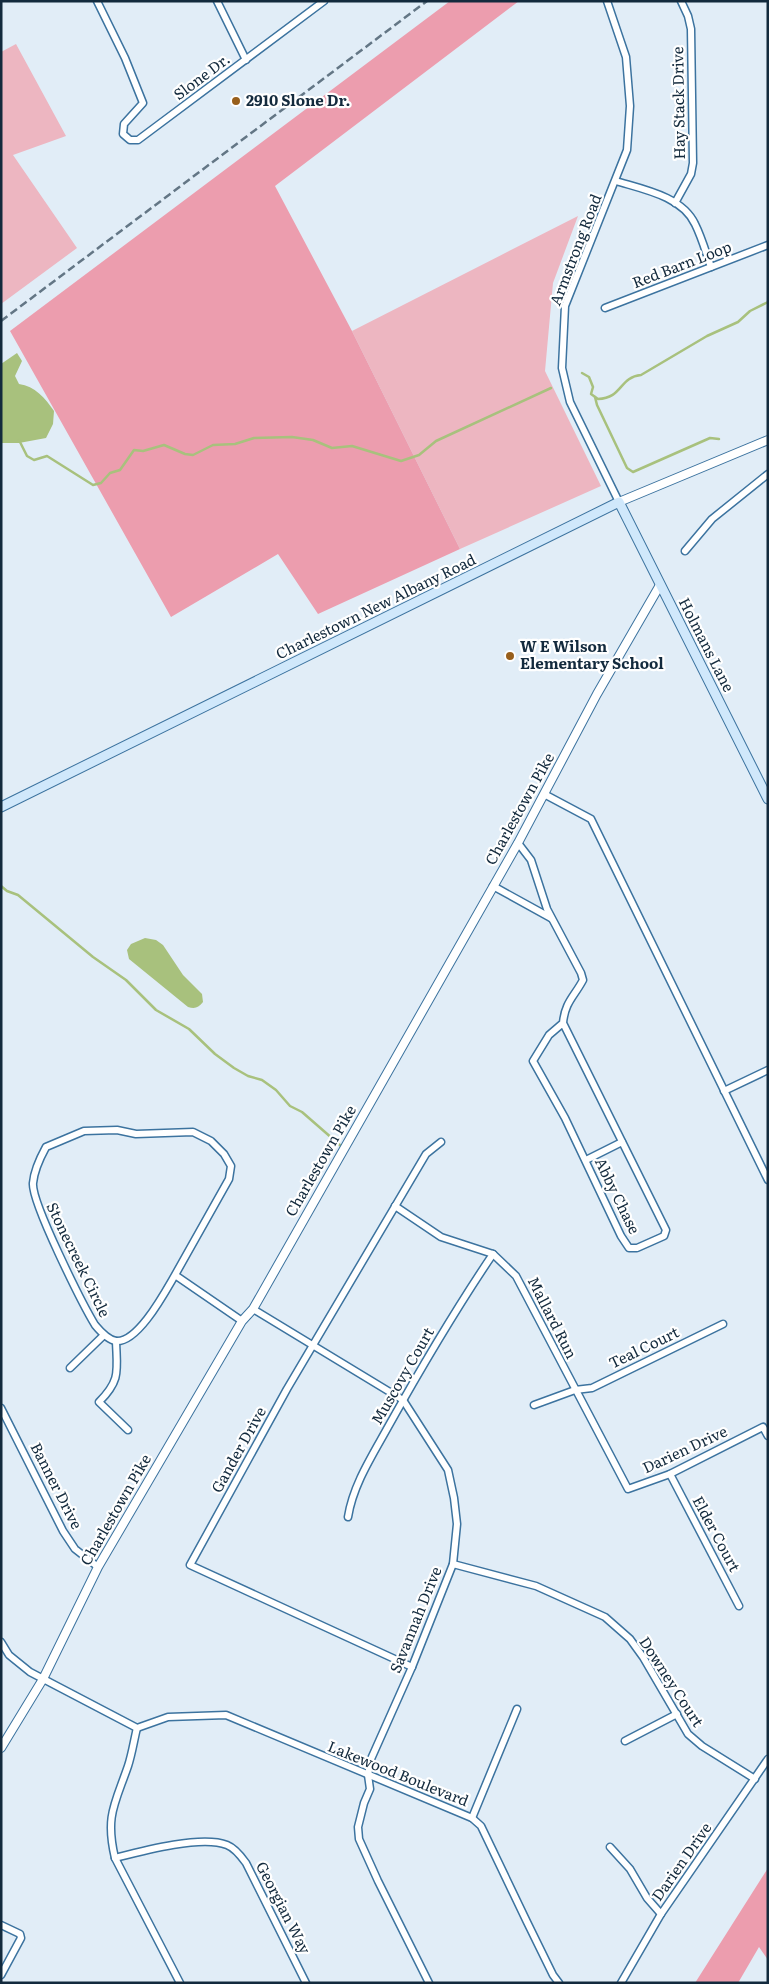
<svg xmlns="http://www.w3.org/2000/svg" width="769" height="1984" font-family="Literata,serif">
  <style>
    .green { fill: #edb6c1 }
    .forest { fill: #ec9dae }
    .water { fill: #a8c17d }
    .lines { fill: none; stroke-linecap: round; stroke-linejoin: round }
    .stream { stroke: #a8c17d; stroke-width: 2.5 }
    .minor-casing { stroke: #3c739f; stroke-width: 9 }
    .tertiary-casing { stroke: #3c739f; stroke-width: 10 }
    .secondary-casing { stroke: #3c739f; stroke-width: 11 }
    .minor { stroke: #fff; stroke-width: 6 }
    .tertiary { stroke: #fff; stroke-width: 8 }
    .secondary { stroke: #d0e8fb; stroke-width: 9 }
    .rail { stroke: #637685; stroke-width: 2.5; stroke-dasharray: 8 4; stroke-linecap: butt }
    .poi-dot { fill: #985f1c; stroke: #fff; stroke-width: 2 }
    .labels { text-anchor: middle; stroke-width: 4.5; stroke-linejoin: round; paint-order: stroke }
    .street-label { font-size: 15px; fill: #132a3d; stroke: #fff }
    .poi-label { font-size: 15px; font-weight: bold; fill: #132a3d; stroke: #fff; text-anchor: start }
  </style>
  <rect width="100%" height="100%" fill="#e1edf7"/>
  <!-- green -->
  <g class="green">
    <path d="M 16,44 L 66,136 L 13,155 L 77,248 L 1,304 L 1,52 Z"/>
    <path d="M 578,216 L 553,283 L 545,371 L 601,486 L 460,549 L 352,331 Z"/>
  </g>
  <!-- forest -->
  <g class="forest">
    <path d="M 450,1 L 519,1 L 275,186 L 352,331 L 460,549 L 318,614 L 278,554 L 171,617 L 10,331 Z"/>
    <path d="M 768,1868 L 768,1960 L 759,1947 L 738,1983 L 695,1983 Z"/>
  </g>
  <!-- water -->
  <g class="water">
    <path d="M 17,353 L 22,361 L 15,376 L 19,384 C 35,386 45,398 54,411 L 53,424 L 46,438 L 19,443 L 1,443 L 1,364 Z"/>
    <path d="M 145,938 L 156,940 L 163,945 L 183,975 L 202,994 L 203,1002 C 198,1008 195,1009 188,1007 L 129,959 L 127,950 L 131,944 Z"/>
  </g>
  <g class="lines">
    <!-- stream -->
    <g class="stream">
      <path d="M 582,373 L 589,377 L 593,387 L 591,394 L 598,399 C 623,398 619,377 641,375 L 707,336 L 738,322 L 750,311 L 768,302"/>
      <path d="M 595,397 L 597,405 L 627,468 L 633,472 L 710,438 L 719,439"/>
      <path d="M 19,440 L 27,456 L 34,460 L 47,456 L 93,485 L 101,483 L 110,473 L 120,470 L 134,450 L 143,451 L 164,445 L 185,454 L 193,455 L 213,445 L 235,444 L 254,438 L 292,437 L 313,440 L 332,448 L 352,446 L 401,461 L 419,455 L 436,441 L 551,388"/>
      <path d="M 1,886 L 7,891 L 18,895 L 93,957 L 126,980 L 156,1010 L 189,1029 L 215,1054 L 234,1068 L 248,1076 L 262,1080 L 276,1090 L 290,1106 L 302,1112 L 341,1146"/>
    </g>
    <!-- minor casing -->
    <g class="minor-casing">
      <g id="minor">
        <path d="M 97,1 L 125,58 L 143,103 L 124,124 L 123,134 L 130,140 L 138,140 L 324,1"/>
        <path d="M 217,1 L 246,60"/>
        <path d="M 607,1 L 626,57 L 630,106 L 627,150 L 565,306 L 562,368 L 570,402 L 619,502"/>
        <path d="M 616,181 C 642,189 682,196 695,224 C 702,238 706,253 711,267"/>
        <path d="M 675,203 L 691,174 L 693,163 L 691,29 L 688,16 L 681,1"/>
        <path d="M 605,308 L 768,245"/>
        <path d="M 685,551 L 712,519 L 768,474"/>
        <path d="M 544,794 L 591,819 L 768,1180"/>
        <path d="M 518,843 L 531,860 L 547,909 L 581,973 L 583,980 C 574,997 565,1002 563,1023 L 666,1230 L 664,1236 L 637,1248 L 629,1248 L 621,1236 L 565,1118 L 533,1061 L 549,1035 L 563,1023"/>
        <path d="M 493,886 L 551,918"/>
        <path d="M 724,1091 L 768,1070"/>
        <path d="M 586,1160 L 622,1142"/>
        <path d="M 395,1206 L 441,1237 L 493,1254 L 516,1276 L 628,1489 L 670,1474 L 763,1427 L 768,1436"/>
        <path d="M 175,1275 C 165,1292 138,1343 116,1341 C 108,1340 100,1331 95,1325 C 83,1305 31,1202 33,1183 C 34,1171 40,1158 46,1147 L 84,1131 L 117,1130 L 136,1134 L 193,1132 L 211,1141 L 224,1154 L 231,1166 L 229,1179 L 175,1275 L 242,1321"/>
        <path d="M 253,1309 L 403,1400 L 448,1470 L 454,1498 L 457,1524 L 453,1564 L 412,1667 L 371,1759 L 368,1775 L 370,1789 L 364,1803 L 358,1827 L 359,1839 L 378,1881 L 429,1983"/>
        <path d="M 116,1341 C 117,1371 121,1380 99,1402 L 128,1430"/>
        <path d="M 70,1368 L 104,1335"/>
        <path d="M 534,1405 L 575,1390 L 592,1388 L 723,1324"/>
        <path d="M 1,1408 L 63,1531 L 75,1549 L 98,1567"/>
        <path d="M 670,1474 L 739,1606"/>
        <path d="M 348,1517 C 353,1485 372,1456 388,1427 C 421,1368 455,1310 493,1254"/>
        <path d="M 453,1564 L 536,1586 L 605,1617 L 630,1639 L 643,1657 L 688,1734 L 702,1746 L 755,1779"/>
        <path d="M 1,1642 L 9,1655 L 30,1672 L 137,1728 L 168,1717 L 226,1715 L 472,1818 L 481,1826 L 527,1922 L 553,1975 L 559,1983"/>
        <path d="M 412,1667 L 190,1565 L 287,1389 L 426,1154 L 441,1142"/>
        <path d="M 137,1728 C 134,1740 132,1754 128,1766 C 115,1804 105,1816 115,1858 L 180,1983"/>
        <path d="M 625,1741 L 677,1714"/>
        <path d="M 472,1818 L 517,1709"/>
        <path d="M 610,1847 L 630,1869 L 647,1898 L 661,1914"/>
        <path d="M 115,1858 C 142,1851 201,1835 227,1845 C 235,1848 241,1856 246,1863 L 306,1983"/>
        <path d="M 1,1925 L 20,1934 L 21,1938 L 1,1975"/>
        <path d="M 621,1983 L 661,1914 L 768,1759"/>
      </g>
    </g>
    <!-- tertiary casing -->
    <g class="tertiary-casing">
      <g id="tertiary">
        <path d="M 619,502 L 768,440"/>
        <path d="M 1,1748 L 43,1679 L 98,1567 L 242,1321 L 253,1309 L 518,843 L 597,694 L 660,585"/>
      </g>
    </g>
    <!-- secondary casing -->
    <g class="secondary-casing">
      <path id="secondary" d="M 1,807 L 619,502 L 768,799"/>
    </g>
    <!-- minor -->
    <use href="#minor" class="minor"/>
    <!-- tertiary -->
    <use href="#tertiary" class="tertiary"/>
    <!-- secondary -->
    <use href="#secondary" class="secondary"/>
    <!-- rail -->
    <path class="rail" d="M 1,321 L 427,1"/>
  </g>
  <!-- markers -->
  <g class="poi-dot">
    <circle cx="236" cy="101" r="5"/>
    <circle cx="510" cy="656" r="5"/>
  </g>
  <g class="labels">
    <!-- street labels -->
    <g class="street-label">
      <text transform="translate(202 77) rotate(-37)" y="5">Slone Dr.</text>
      <text transform="translate(679 103) rotate(-91)" y="5">Hay Stack Drive</text>
      <text transform="translate(576 250) rotate(-69)" y="5">Armstrong Road</text>
      <text transform="translate(682 265) rotate(-21)" y="5">Red Barn Loop</text>
      <text transform="translate(376 607) rotate(-26)" y="5">Charlestown New Albany Road</text>
      <text transform="translate(706 645) rotate(63)" y="5">Holmans Lane</text>
      <text transform="translate(520 809) rotate(-61)" y="5">Charlestown Pike</text>
      <text transform="translate(321 1161) rotate(-60)" y="5">Charlestown Pike</text>
      <text transform="translate(617 1196) rotate(64)" y="5">Abby Chase</text>
      <text transform="translate(78 1260) rotate(64)" y="5">Stonecreek Circle</text>
      <text transform="translate(552 1318) rotate(63)" y="5">Mallard Run</text>
      <text transform="translate(644 1348) rotate(-26)" y="5">Teal Court</text>
      <text transform="translate(403 1376) rotate(-60)" y="5">Muscovy Court</text>
      <text transform="translate(239 1450) rotate(-61)" y="5">Gander Drive</text>
      <text transform="translate(685 1450) rotate(-25)" y="5">Darien Drive</text>
      <text transform="translate(56 1486) rotate(63)" y="5">Banner Drive</text>
      <text transform="translate(116 1510) rotate(-60)" y="5">Charlestown Pike</text>
      <text transform="translate(716 1534) rotate(62)" y="5">Elder Court</text>
      <text transform="translate(416 1620) rotate(-68)" y="5">Savannah Drive</text>
      <text transform="translate(671 1682) rotate(57)" y="5">Downey Court</text>
      <text transform="translate(398 1774) rotate(22)" y="5">Lakewood Boulevard</text>
      <text transform="translate(682 1862) rotate(-55)" y="5">Darien Drive</text>
      <text transform="translate(283 1908) rotate(63)" y="5">Georgian Way</text>
    </g>
    <!-- poi labels -->
    <g class="poi-label">
      <text x="246" y="106">2910 Slone Dr.</text>
      <text x="520" y="652">W E Wilson<tspan x="520" dy="17">Elementary School</tspan></text>
    </g>
  </g>
  <!-- border -->
  <rect width="769" height="1984" fill="none" stroke="#132a3d" stroke-width="5"/>
</svg>
